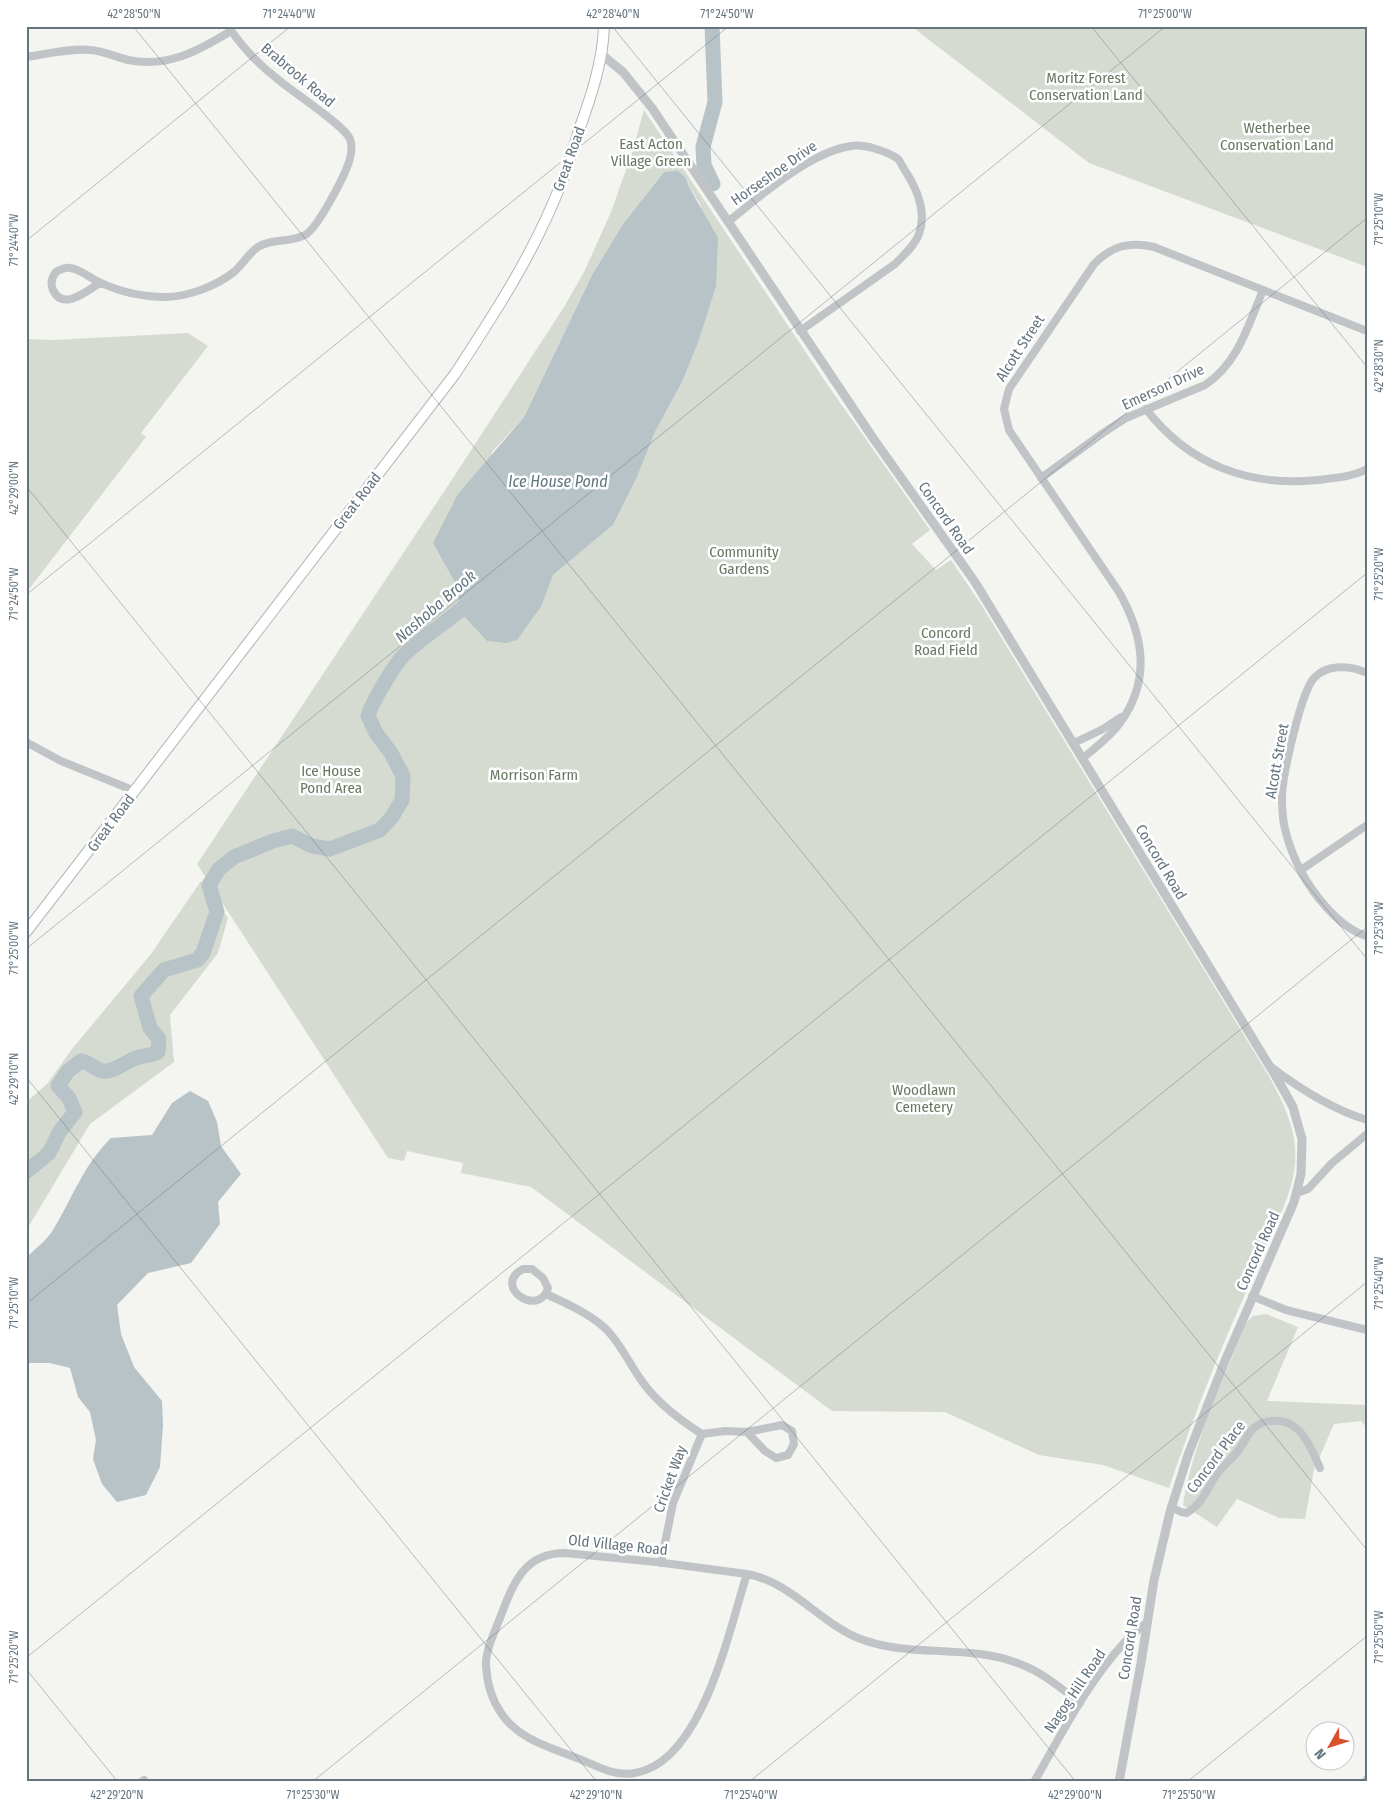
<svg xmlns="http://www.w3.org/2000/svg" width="1393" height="1808" font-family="'Fira Sans Condensed',sans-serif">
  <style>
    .green { fill: #d6dbd2; fill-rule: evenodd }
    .water { fill: #b7c3c7 }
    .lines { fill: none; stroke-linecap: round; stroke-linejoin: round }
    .river { stroke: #b7c3c7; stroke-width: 15 }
    .secondary-casing { stroke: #b0b6b9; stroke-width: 12 }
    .minor { stroke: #c0c4c7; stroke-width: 8 }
    .tertiary { stroke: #c0c4c7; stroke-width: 9 }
    .secondary { stroke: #fff; stroke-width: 10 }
    .ticks { fill: none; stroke: #657580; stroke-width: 1; stroke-opacity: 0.45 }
    .labels { text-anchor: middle; stroke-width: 5; stroke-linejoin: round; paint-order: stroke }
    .street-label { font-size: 15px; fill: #657580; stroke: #fff }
    .park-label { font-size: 15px; fill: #687863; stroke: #fff }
    .water-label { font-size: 16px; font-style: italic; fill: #61767e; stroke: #fff }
    .neatline { fill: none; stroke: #657580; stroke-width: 2 }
    .ticks-label { font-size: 12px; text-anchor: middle; fill: #657580 }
  </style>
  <rect width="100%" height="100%" fill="#f4f4f1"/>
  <!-- green -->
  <g class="green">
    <path d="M 911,26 L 1367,26 L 1367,267 L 1089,163 Z"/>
    <path d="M 644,110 L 829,387 L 930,530 L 912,544 L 936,570 L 951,560 L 982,606 L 1270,1078 C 1285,1106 1298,1133 1295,1165 C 1292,1192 1280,1216 1269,1240 C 1257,1268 1244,1296 1232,1324 C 1209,1377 1188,1432 1169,1488 L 1103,1465 L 1039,1455 L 945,1412 L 832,1411 L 531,1187 L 461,1173 L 463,1163 L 407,1151 L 404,1161 L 388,1158 L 197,864 L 455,475 L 564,307 L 584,272 L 611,212 L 632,153 ZM 664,172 L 686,178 L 689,187 L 700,204 L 716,287 L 698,343 L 682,382 L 655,432 L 637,477 L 613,525 L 553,575 L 542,605 L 460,612 L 457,586 L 492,452 L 524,417 L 592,275 L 623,224 Z"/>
    <path d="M 188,333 L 208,346 L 141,433 L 146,437 L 26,593 L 26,339 L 53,340 Z"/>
    <path d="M 201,881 L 228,918 L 218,953 L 170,1015 L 174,1062 L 90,1124 L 26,1231 L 26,1102 L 47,1084 L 72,1049 L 151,954 Z"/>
    <path d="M 1266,1314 L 1298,1327 L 1267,1401 L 1366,1405 L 1367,1428 L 1361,1421 L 1334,1424 L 1314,1470 L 1305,1519 L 1279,1518 L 1237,1499 L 1217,1527 L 1183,1505 C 1193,1442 1223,1382 1246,1323 L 1253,1316 Z"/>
  </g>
  <!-- water -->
  <g class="water">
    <path d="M 678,171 L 686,178 L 689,187 L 718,238 L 716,287 L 698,343 L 682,382 L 655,432 L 637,477 L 613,525 L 553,575 L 542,605 L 517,640 L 507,643 L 487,641 L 460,612 L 457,586 L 433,543 L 458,494 L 524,417 L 592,275 L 623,224 L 664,172 Z"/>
    <path d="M 190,1091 L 208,1101 L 217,1122 L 221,1146 L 241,1174 L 218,1202 L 220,1224 L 191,1263 L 148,1273 L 117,1305 L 121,1334 L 134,1367 L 162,1401 L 163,1425 L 160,1467 L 146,1495 L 117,1502 L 102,1484 L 93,1459 L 96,1440 L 90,1412 L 78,1397 L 70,1368 L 50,1363 L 26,1363 L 26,1258 C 35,1249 47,1240 53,1230 C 72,1199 84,1164 111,1138 L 152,1135 L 172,1103 Z"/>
  </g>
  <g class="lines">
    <!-- river -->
    <g class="river">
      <path d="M 712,26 L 715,102 L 703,147 L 704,165 L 713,184"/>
      <path d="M 26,1172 L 49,1153 L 60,1131 L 75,1112 L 69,1098 L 58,1086 L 68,1071 L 81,1061 C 90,1062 94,1069 102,1071 C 114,1073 127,1060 139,1057 C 146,1055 151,1056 158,1052 L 159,1039 L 150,1028 L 141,996 L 164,970 L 197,960 L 203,953 L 217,912 L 209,885 L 219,869 L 234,857 L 273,841 L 292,836 L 312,846 L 330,849 L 380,830 L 392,817 L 402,800 L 403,776 L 391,753 L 376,733 L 368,716 C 372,702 395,663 406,653 C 427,633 453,619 473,598"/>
    </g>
    <!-- secondary casing -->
    <g class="secondary-casing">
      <path id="secondary" d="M 26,932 L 455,374 C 495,313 536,250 562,181 C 569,164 574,147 579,130 C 591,97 603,61 604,26"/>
    </g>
    <!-- minor -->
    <g class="minor">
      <path d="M 26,57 C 47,54 70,48 91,50 C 103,51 116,57 128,60 C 168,68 198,51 231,31"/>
      <path d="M 728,222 C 760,196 810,152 851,146 C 864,144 887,151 898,159 C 900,161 902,166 904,169 C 916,187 927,212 919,234 C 915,245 904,255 895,264 L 800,331"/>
      <path d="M 100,283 C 88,290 63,312 53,290 C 50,283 52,277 56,272 C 61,269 65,267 70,268 C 80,269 89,277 97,281 C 119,292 143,297 167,297 C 190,296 216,286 234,272 C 243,264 248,254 258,247 C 272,238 290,243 305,235 C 318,228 347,172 350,158 C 352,151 352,145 350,139 C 344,125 294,93 280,81 C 260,66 242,47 228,26"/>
      <path d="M 1146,409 C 1189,465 1249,487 1318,480 C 1335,478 1352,477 1367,469"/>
      <path d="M 1041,478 L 1103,433 L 1126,418 L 1205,385 C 1238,363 1248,326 1263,290"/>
      <path d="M 1367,673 C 1350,665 1327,664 1314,678 C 1301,692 1283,774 1282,795 C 1282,806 1282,818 1285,829 C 1292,858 1307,886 1327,908 C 1338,920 1351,932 1367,936"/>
      <path d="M 26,742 L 61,761 L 135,791"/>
      <path d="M 1074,743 L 1103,729 L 1121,717"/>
      <path d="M 1083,758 C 1096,747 1110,737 1120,723 C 1151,680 1144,636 1119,592 L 1009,430 L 1004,409 L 1009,389 L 1094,264 C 1112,246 1129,241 1154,247 L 1367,331"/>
      <path d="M 1301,870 L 1367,825"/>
      <path d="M 1271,1067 C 1300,1089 1331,1109 1367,1120"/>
      <path d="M 1297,1193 L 1308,1189 L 1332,1163 L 1367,1134"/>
      <path d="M 523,1269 L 532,1269 L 543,1278 L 548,1288 C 539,1319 491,1286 523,1269 Z"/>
      <path d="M 546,1294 C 566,1303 590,1314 606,1329 C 620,1343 628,1361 639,1377 C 654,1400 678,1419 702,1434 L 725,1431 L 747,1432 L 782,1425 L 792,1431 L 794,1444 L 788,1455 L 776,1458 L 765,1451 L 747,1432"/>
      <path d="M 1252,1296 L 1286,1310 L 1367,1330"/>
      <path d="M 1171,1507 L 1181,1512 L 1187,1513 C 1204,1502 1206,1490 1217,1474 C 1223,1466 1231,1460 1237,1452 C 1244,1444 1247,1434 1255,1427 C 1260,1423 1266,1421 1272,1421 C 1300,1418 1311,1447 1320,1468"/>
      <path d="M 661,1563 L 673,1503 L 702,1434"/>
      <path d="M 747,1574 L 656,1562 L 565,1553 C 521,1553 512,1588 498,1623 C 493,1636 485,1652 486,1666 C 487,1682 492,1700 501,1713 C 518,1739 549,1747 577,1758 C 595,1765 614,1777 635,1773 C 703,1762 729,1629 747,1574 C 791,1582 818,1621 858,1638 C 910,1659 968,1643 1020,1664 C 1042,1672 1062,1689 1080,1703"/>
      <path d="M 141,1782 L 144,1780"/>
      <path d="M 1034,1782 C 1061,1735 1087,1683 1124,1643 C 1131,1635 1140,1629 1147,1622"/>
      <path d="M 1365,1782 L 1367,1779"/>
    </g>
    <!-- tertiary -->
    <path class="tertiary" d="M 601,54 L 623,72 L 652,108 L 873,438 L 975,582 L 1278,1080 L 1293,1107 L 1302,1139 L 1301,1174 L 1294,1202 L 1225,1361 L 1188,1455 L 1170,1512 L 1154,1580 L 1141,1663 L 1119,1782"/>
    <!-- secondary -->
    <use href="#secondary" class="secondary"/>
  </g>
  <!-- ticks -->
  <path class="ticks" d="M 133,26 L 1367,1550M 612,26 L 1367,959M 1091,26 L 1367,367M 26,241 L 291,26M 26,486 L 1076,1782M 26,595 L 729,26M 26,949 L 1166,26M 26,1077 L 597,1782M 26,1304 L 1367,218M 26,1658 L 1367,573M 26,1669 L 118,1782M 312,1782 L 1367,927M 749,1782 L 1367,1282M 1187,1782 L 1367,1636"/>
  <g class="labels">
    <!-- street labels -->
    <g class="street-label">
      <text transform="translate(298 75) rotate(40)" y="5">Brabrook Road</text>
      <text transform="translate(569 159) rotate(-70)" y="5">Great Road</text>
      <text transform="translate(774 173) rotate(-35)" y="5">Horseshoe Drive</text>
      <text transform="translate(1020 348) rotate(-57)" y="5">Alcott Street</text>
      <text transform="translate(1163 387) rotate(-25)" y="5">Emerson Drive</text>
      <text transform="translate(357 501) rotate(-52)" y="5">Great Road</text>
      <text transform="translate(946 518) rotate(55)" y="5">Concord Road</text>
      <text transform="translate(1277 761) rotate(-80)" y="5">Alcott Street</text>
      <text transform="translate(111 823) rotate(-53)" y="5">Great Road</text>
      <text transform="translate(1161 862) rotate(59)" y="5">Concord Road</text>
      <text transform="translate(1258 1251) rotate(-66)" y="5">Concord Road</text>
      <text transform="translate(1216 1457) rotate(-53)" y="5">Concord Place</text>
      <text transform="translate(670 1479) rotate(-70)" y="5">Cricket Way</text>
      <text transform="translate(618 1545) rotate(6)" y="5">Old Village Road</text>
      <text transform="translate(1130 1638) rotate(-81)" y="5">Concord Road</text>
      <text transform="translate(1075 1691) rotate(-56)" y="5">Nagog Hill Road</text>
    </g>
    <!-- park labels -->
    <g class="park-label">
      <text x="1086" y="83">Moritz Forest<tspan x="1086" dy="17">Conservation Land</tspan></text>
      <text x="1277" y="133">Wetherbee<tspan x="1277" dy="17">Conservation Land</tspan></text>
      <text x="651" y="149">East Acton<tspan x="651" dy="17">Village Green</tspan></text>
      <text x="744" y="557">Community<tspan x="744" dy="17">Gardens</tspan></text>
      <text x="946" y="638">Concord<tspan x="946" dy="17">Road Field</tspan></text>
      <text x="331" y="776">Ice House<tspan x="331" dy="17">Pond Area</tspan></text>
      <text x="534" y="780">Morrison Farm</text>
      <text x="924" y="1095">Woodlawn<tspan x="924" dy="17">Cemetery</tspan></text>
    </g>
    <!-- water labels -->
    <g class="water-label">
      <text x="558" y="487">Ice House Pond</text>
      <text transform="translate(435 606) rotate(-41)" y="6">Nashoba Brook</text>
    </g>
  </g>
  <!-- border -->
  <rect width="1393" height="1808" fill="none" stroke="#ffffff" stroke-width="55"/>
  <!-- north arrow -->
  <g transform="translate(1330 1746) rotate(231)"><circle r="24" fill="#ffffff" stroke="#c1c8cc"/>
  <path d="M0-4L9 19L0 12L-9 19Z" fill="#d9512c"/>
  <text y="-8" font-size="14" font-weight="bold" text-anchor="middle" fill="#657580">N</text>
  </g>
  <rect x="28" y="28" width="1338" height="1752" class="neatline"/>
  <g class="ticks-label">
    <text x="134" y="18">42°28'50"N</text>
    <text x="289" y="18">71°24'40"W</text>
    <text x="613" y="18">42°28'40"N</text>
    <text x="727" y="18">71°24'50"W</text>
    <text x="1165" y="18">71°25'00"W</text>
    <text transform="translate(1379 219) rotate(-90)" y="4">71°25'10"W</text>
    <text transform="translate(14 240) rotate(-90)" y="4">71°24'40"W</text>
    <text transform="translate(1379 366) rotate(-90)" y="4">42°28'30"N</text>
    <text transform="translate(14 488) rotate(-90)" y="4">42°29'00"N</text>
    <text transform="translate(1379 574) rotate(-90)" y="4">71°25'20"W</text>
    <text transform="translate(14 594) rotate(-90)" y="4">71°24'50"W</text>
    <text transform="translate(1379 928) rotate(-90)" y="4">71°25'30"W</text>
    <text transform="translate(14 948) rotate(-90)" y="4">71°25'00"W</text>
    <text transform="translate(14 1079) rotate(-90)" y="4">42°29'10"N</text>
    <text transform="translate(1379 1283) rotate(-90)" y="4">71°25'40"W</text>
    <text transform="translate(14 1303) rotate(-90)" y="4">71°25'10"W</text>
    <text transform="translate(1379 1637) rotate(-90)" y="4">71°25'50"W</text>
    <text transform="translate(14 1657) rotate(-90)" y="4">71°25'20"W</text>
    <text x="117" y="1799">42°29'20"N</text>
    <text x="313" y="1799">71°25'30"W</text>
    <text x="596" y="1799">42°29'10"N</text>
    <text x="751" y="1799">71°25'40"W</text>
    <text x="1075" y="1799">42°29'00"N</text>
    <text x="1189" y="1799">71°25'50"W</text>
  </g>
</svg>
